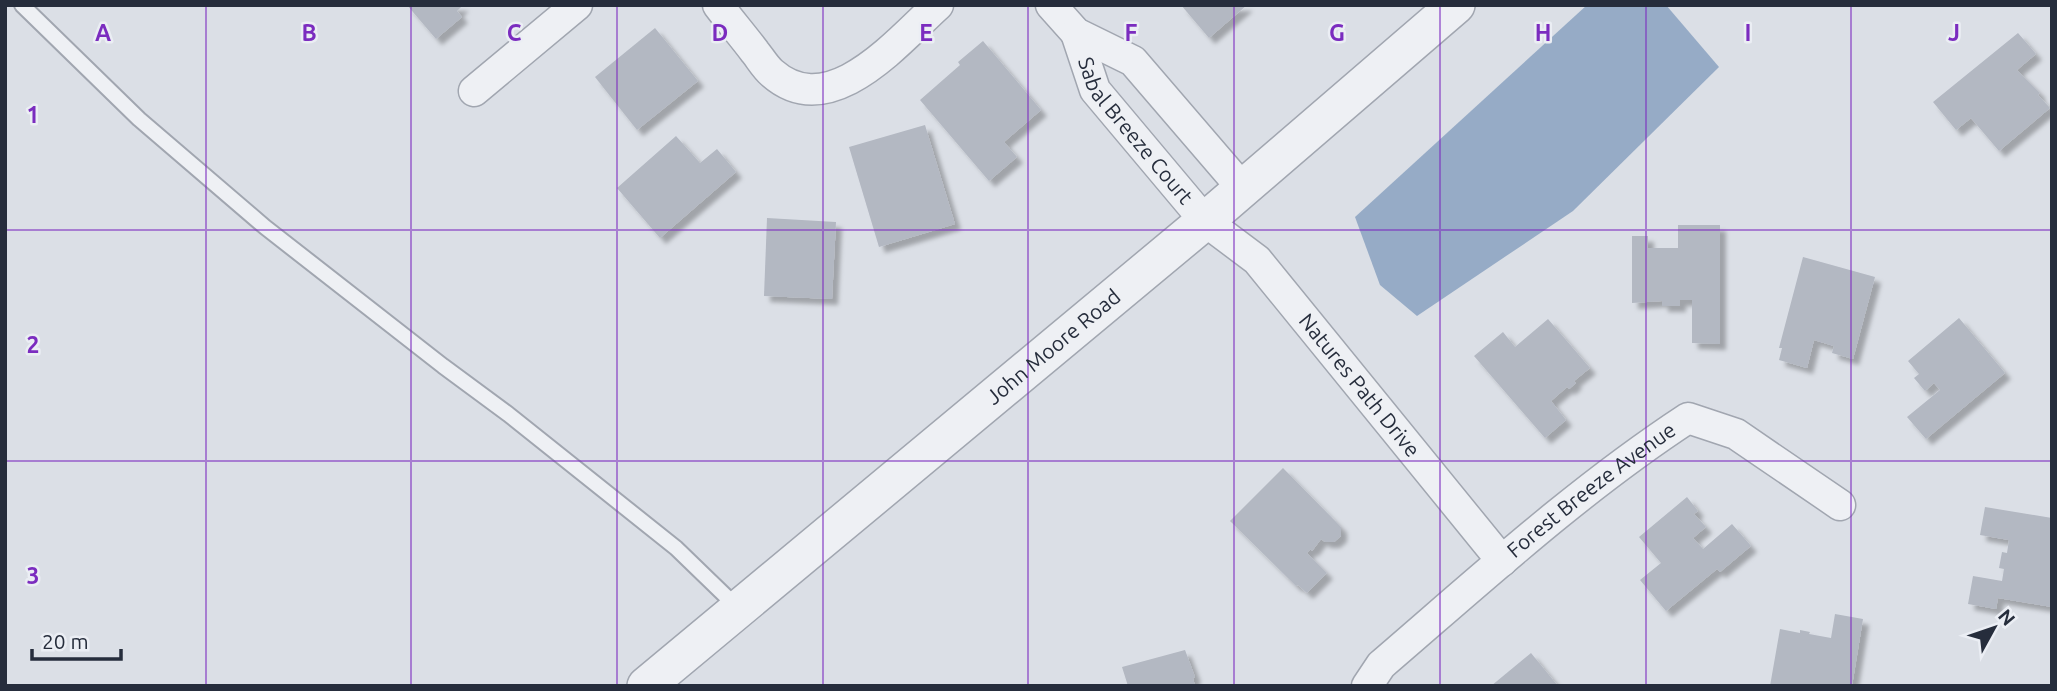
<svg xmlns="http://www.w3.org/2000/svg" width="2057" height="691" font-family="Ubuntu,sans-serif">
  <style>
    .water { fill: #96abc6 }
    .building { fill: #b3b8c2; filter: url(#shadow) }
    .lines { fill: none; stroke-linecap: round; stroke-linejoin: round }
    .service-casing { stroke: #a1a6b0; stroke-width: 18 }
    .minor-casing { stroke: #a1a6b0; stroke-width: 33 }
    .tertiary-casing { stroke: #a1a6b0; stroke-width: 40 }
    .service { stroke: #eef0f4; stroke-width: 14 }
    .minor { stroke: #eef0f4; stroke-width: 30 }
    .tertiary { stroke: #eef0f4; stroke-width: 37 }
    .grid { fill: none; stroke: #7b2cbf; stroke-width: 2; stroke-opacity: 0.55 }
    .labels { text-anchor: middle; stroke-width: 5; stroke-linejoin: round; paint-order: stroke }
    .street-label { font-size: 21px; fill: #262d3c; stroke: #ebeef4 }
    .grid-label { font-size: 23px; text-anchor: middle; font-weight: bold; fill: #7b2cbf; stroke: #ebeef4; stroke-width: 5; stroke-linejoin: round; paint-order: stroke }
  </style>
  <defs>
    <filter id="shadow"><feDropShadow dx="6" dy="6" stdDeviation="2" flood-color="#0004"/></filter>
  </defs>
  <rect width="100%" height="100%" fill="#dbdfe6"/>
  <!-- water -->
  <path class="water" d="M 1587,5 L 1666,5 L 1719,67 L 1573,211 L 1417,316 L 1380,285 L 1355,217 Z"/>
  <!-- building -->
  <g class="building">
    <path d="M 407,5 L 463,5 L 457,11 L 462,17 L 436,39 Z"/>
    <path d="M 1181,5 L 1247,5 L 1209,38 Z"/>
    <path d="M 655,28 L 698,81 L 637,130 L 595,77 Z"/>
    <path d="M 2018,33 L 2036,54 L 2017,70 L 2040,93 L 2038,95 L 2050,108 L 1999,151 L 1971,118 L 1956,130 L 1933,102 Z"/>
    <path d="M 983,41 L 1041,110 L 1004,142 L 1017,157 L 989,181 L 920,100 L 960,65 L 958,62 Z"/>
    <path d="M 925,125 L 955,224 L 879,247 L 849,147 Z"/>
    <path d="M 676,136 L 700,163 L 717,149 L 736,172 L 660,238 L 617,188 Z"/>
    <path d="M 767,218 L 836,222 L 832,299 L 764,296 Z"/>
    <path d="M 1678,225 L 1720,225 L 1720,344 L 1692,343 L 1692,300 L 1680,300 L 1680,306 L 1662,306 L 1662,301 L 1632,303 L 1632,236 L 1648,236 L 1648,248 L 1678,248 Z"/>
    <path d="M 1803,257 L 1875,277 L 1853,359 L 1832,353 L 1834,346 L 1814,340 L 1807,368 L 1779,360 L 1782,348 L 1779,348 Z"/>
    <path d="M 1959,318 L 2005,373 L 1926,439 L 1907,417 L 1940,390 L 1934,383 L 1925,391 L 1914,378 L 1919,374 L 1908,361 Z"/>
    <path d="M 1548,319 L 1590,368 L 1574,381 L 1576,383 L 1569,389 L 1567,387 L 1551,401 L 1566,420 L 1545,438 L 1474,356 L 1503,332 L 1515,347 Z"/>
    <path d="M 1283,468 L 1341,527 L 1341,536 L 1334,542 L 1325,542 L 1321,539 L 1312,551 L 1311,549 L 1307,553 L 1327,573 L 1307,593 L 1298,585 L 1296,586 L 1230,521 Z"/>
    <path d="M 1687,497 L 1698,511 L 1694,514 L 1706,527 L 1693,538 L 1703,549 L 1732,524 L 1751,546 L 1720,572 L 1717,569 L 1666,611 L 1640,580 L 1661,563 L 1639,537 Z"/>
    <path d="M 1985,507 L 2052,518 L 2052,607 L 1998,598 L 1996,609 L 1968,604 L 1973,576 L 2002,581 L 2004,569 L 1999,568 L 2002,552 L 2007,553 L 2009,540 L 1980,535 Z"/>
    <path d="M 1835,614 L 1863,619 L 1852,686 L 1770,686 L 1780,629 L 1800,633 L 1800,630 L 1810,632 L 1809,634 L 1831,638 Z"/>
    <path d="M 1185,650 L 1195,677 L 1193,678 L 1195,686 L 1128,686 L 1122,667 Z"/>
    <path d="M 1531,653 L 1558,686 L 1491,686 Z"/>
  </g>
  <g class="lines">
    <!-- service casing -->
    <g class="service-casing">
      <path id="service" d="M 22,5 L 139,119 L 265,227 L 443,366 L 508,414 L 676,548 L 738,608"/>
    </g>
    <!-- minor casing -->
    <g class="minor-casing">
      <g id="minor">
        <path d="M 718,5 C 730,21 743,36 755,52 C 760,58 765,67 772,73 C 830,124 897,42 938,5"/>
        <path d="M 1051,5 L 1076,33 L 1133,61 L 1243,189"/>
        <path id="s1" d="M 1076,33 L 1095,90 L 1205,221 L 1257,260 L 1502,561"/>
        <path d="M 474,91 L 577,5"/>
        <path id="s2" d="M 1367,686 L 1381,665 C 1480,580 1578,490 1688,418 L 1736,434 L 1840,505"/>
      </g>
    </g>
    <!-- tertiary casing -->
    <g class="tertiary-casing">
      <g id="tertiary">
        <path id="s3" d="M 646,686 L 1205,221 L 1456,5"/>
      </g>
    </g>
    <!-- service -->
    <use href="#service" class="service"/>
    <!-- minor -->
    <use href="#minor" class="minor"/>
    <!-- tertiary -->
    <use href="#tertiary" class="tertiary"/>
  </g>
  <!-- grid -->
  <path class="grid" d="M 206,5 L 206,686M 411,5 L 411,686M 617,5 L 617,686M 823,5 L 823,686M 1028,5 L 1028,686M 1234,5 L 1234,686M 1440,5 L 1440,686M 1646,5 L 1646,686M 1851,5 L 1851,686M 5,230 L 2052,230M 5,461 L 2052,461"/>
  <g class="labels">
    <!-- street labels -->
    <g class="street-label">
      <text dy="7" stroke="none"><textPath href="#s1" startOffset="116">Sabal Breeze Court</textPath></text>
      <text dy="7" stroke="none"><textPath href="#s3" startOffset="530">John Moore Road</textPath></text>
      <text dy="7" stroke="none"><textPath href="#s1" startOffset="458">Natures Path Drive</textPath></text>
      <text dy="7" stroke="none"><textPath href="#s2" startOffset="299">Forest Breeze Avenue</textPath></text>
    </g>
  </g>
  <g class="grid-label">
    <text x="103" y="41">A</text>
    <text x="309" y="41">B</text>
    <text x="514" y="41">C</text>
    <text x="720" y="41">D</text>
    <text x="926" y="41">E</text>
    <text x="1131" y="41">F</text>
    <text x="1337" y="41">G</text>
    <text x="1543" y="41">H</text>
    <text x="1748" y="41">I</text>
    <text x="1954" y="41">J</text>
    <text x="33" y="123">1</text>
    <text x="33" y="353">2</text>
    <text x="33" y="584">3</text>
  </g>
  <!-- border -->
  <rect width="2057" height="691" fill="none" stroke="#262d3c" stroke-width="14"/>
  <!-- north arrow -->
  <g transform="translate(1994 628) rotate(50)" stroke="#ebeef4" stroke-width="5" paint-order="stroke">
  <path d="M0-5L12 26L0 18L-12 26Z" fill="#262d3c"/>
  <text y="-10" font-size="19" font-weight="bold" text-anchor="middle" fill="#262d3c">N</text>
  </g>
  <!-- scale -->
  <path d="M32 649v10h89v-10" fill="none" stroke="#262d3c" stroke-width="3.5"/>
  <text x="42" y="649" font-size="21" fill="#262d3c" stroke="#ebeef4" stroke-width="5" paint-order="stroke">20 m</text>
</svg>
